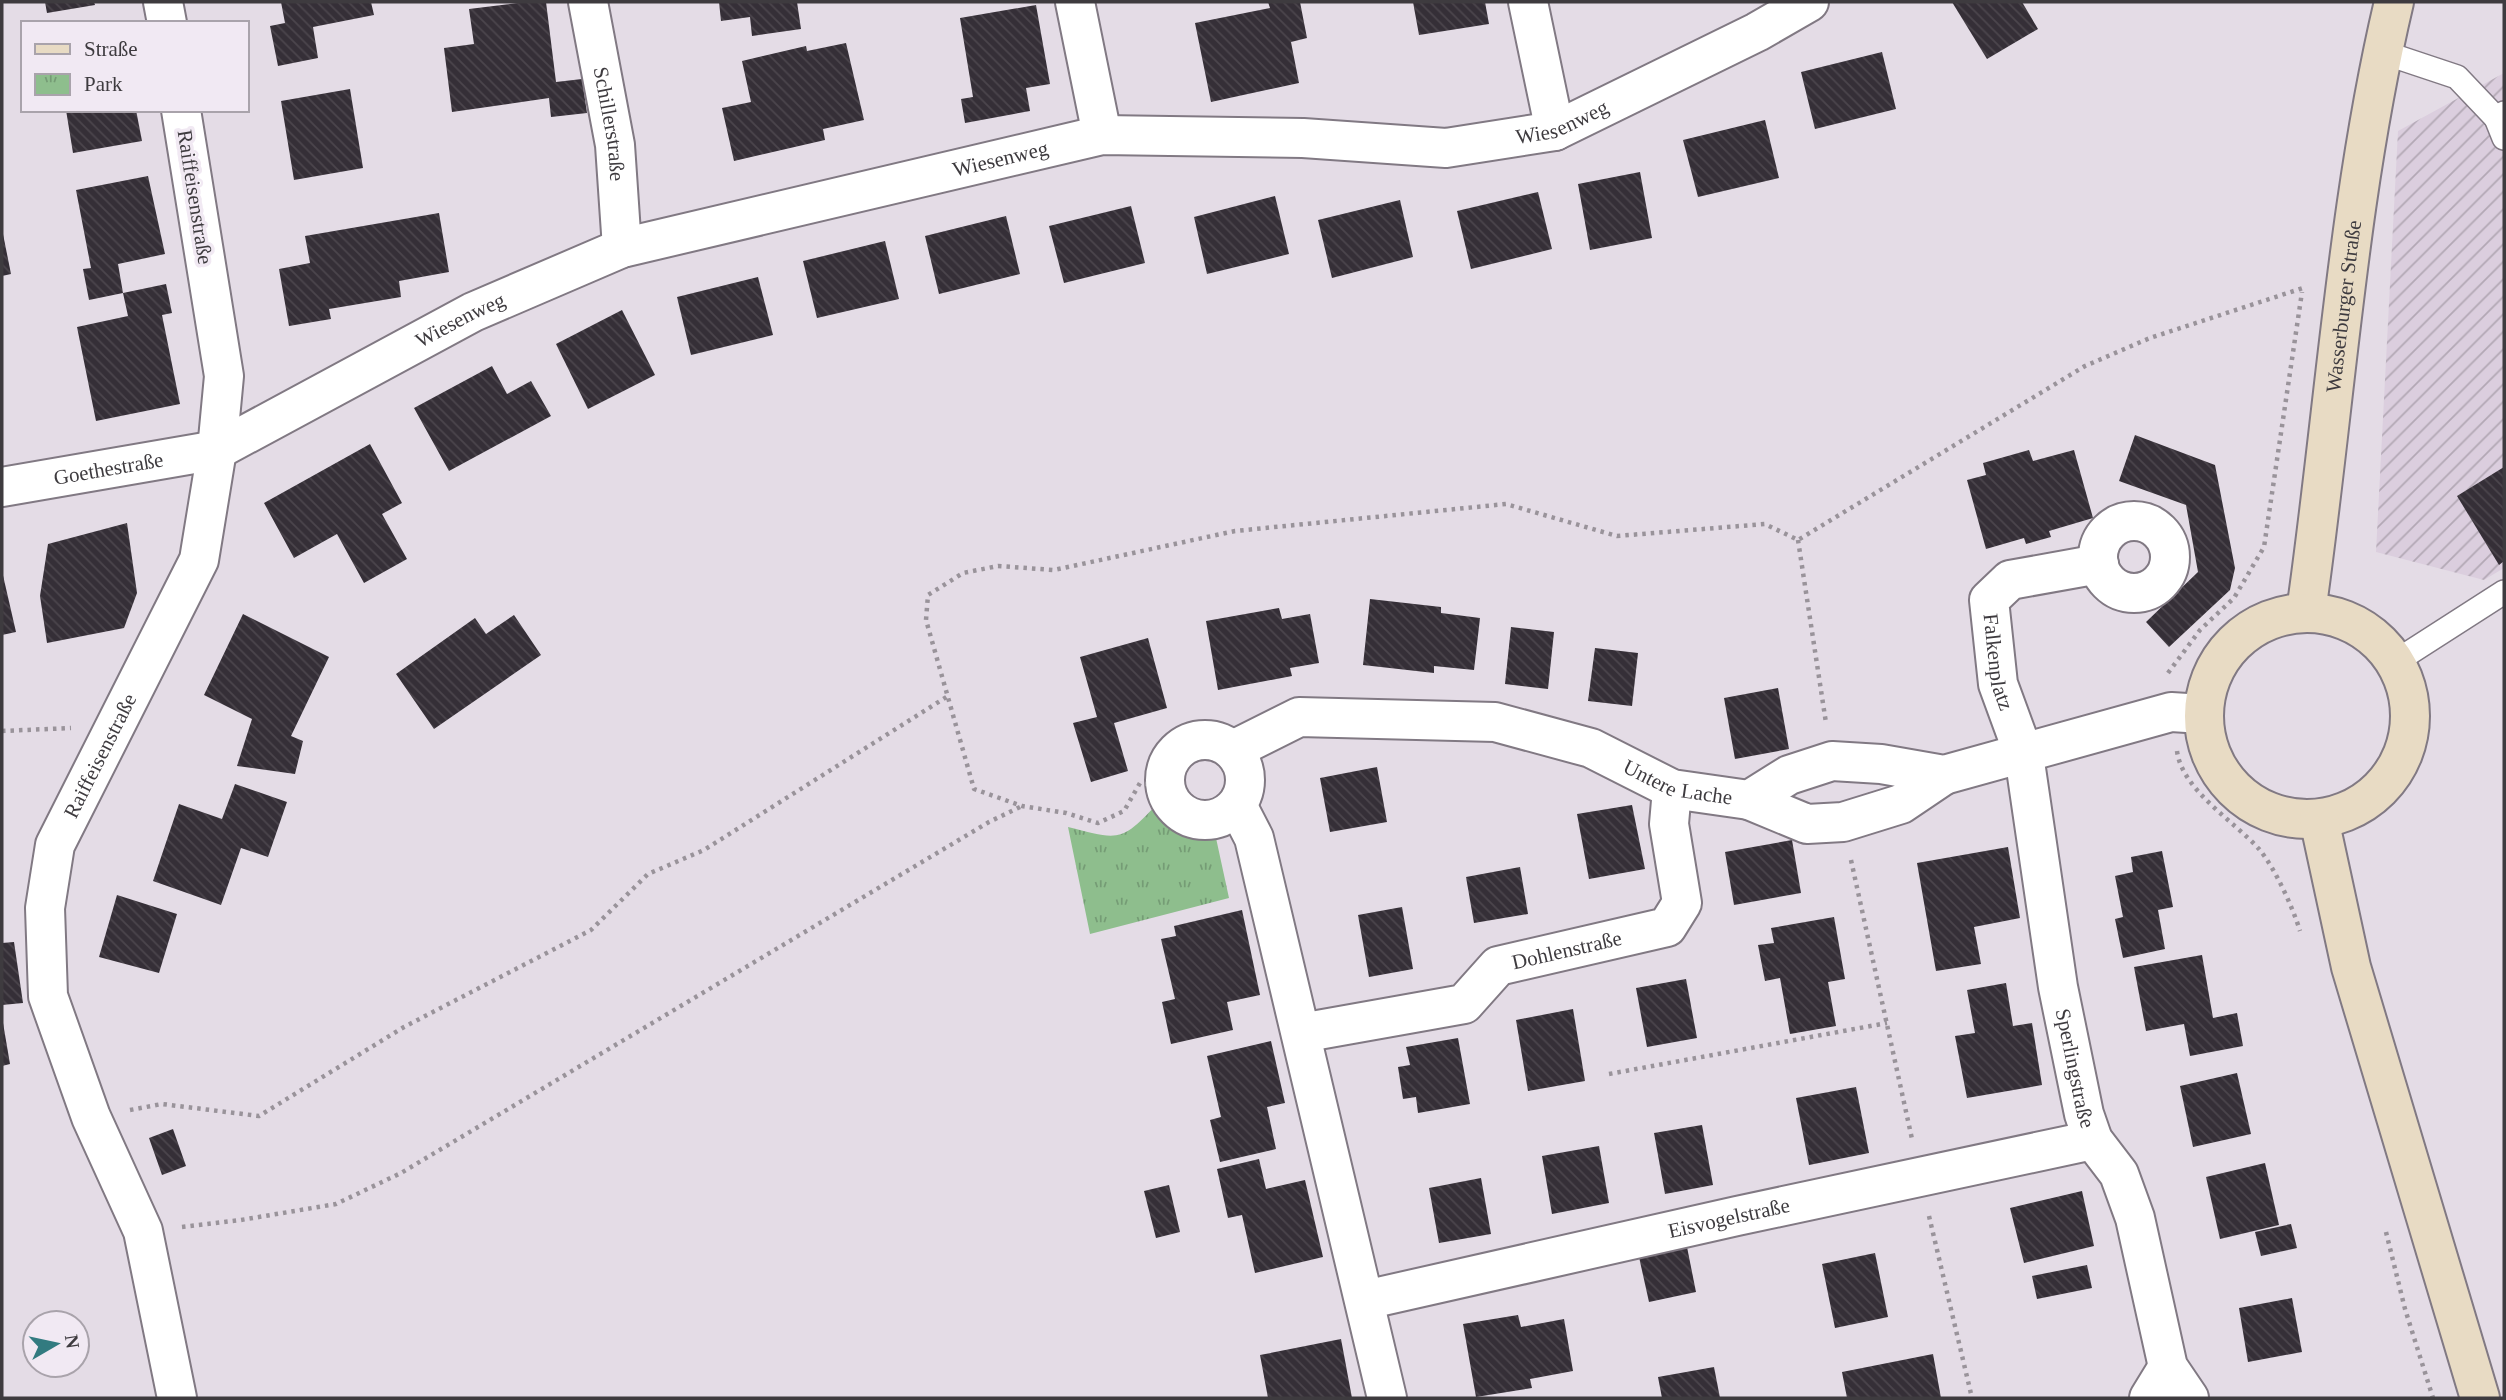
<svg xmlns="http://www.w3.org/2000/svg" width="2506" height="1400" font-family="Georgia,serif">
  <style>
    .industrial { fill: url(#industrial-furrows) }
    .park { fill: url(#park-tufts) }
    .building { fill: url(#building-back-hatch) }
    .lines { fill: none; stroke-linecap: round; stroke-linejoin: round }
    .lane-casing { stroke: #817983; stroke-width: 26 }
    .street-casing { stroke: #817983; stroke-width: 42 }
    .secondary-casing { stroke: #817983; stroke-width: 42 }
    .path { stroke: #99939a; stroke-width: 4.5; stroke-dasharray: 3.5 5; stroke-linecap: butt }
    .lane { stroke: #fff; stroke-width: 23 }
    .street { stroke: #fff; stroke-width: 38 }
    .secondary { stroke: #e8dbc4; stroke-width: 38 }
    .labels { text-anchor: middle; stroke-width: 7; stroke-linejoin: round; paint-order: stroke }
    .street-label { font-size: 21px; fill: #3e3b3f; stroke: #f1e9f3 }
  </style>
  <defs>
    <pattern id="industrial-furrows" width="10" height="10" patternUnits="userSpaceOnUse" patternTransform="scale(1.75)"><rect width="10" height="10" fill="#dbcede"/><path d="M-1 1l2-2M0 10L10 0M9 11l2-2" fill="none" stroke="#b3a8b5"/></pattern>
    <pattern id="park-tufts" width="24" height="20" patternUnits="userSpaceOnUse" patternTransform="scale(1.75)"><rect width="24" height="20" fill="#8ebe8d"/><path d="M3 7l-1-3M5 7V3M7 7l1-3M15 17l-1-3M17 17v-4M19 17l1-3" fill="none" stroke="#759c75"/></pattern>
    <pattern id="building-back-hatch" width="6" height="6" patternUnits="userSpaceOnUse" patternTransform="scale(1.75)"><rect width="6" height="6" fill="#352f37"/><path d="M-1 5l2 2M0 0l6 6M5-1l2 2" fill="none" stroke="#4b454c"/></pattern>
  </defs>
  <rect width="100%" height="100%" fill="#e4dce6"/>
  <!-- industrial -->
  <path class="industrial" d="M 2504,73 L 2504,568 L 2484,580 L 2376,552 L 2398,131 Z"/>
  <!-- park -->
  <path class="park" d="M 1158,803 C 1177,827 1185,834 1216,838 L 1229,898 L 1090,934 L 1068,827 C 1119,840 1121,843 1158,803 Z"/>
  <!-- building -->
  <g class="building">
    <path d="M 45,2 L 94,2 L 95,5 L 47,13 Z"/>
    <path d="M 281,2 L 371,2 L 374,15 L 313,27 L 318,58 L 278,66 L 270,26 L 285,23 Z"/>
    <path d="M 525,2 L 546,2 L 556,82 L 582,79 L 587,113 L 551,117 L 549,98 L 452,112 L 444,48 L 474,44 L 469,9 Z"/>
    <path d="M 719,2 L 797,2 L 801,29 L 752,36 L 750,17 L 721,21 Z"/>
    <path d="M 1268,2 L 1300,2 L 1307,38 L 1291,42 L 1299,83 L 1211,102 L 1195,23 L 1270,8 Z"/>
    <path d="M 1413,2 L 1485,2 L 1489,24 L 1419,35 Z"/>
    <path d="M 1952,2 L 2022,2 L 2038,29 L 1987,59 Z"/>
    <path d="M 1036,5 L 1050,84 L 1026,88 L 1030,111 L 965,123 L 961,99 L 973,97 L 960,18 Z"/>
    <path d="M 846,43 L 864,120 L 823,129 L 825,140 L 734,161 L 722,108 L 751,102 L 742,61 L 806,46 L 807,51 Z"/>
    <path d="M 1882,52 L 1896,109 L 1815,129 L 1801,72 Z"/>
    <path d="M 350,89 L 363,168 L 294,180 L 281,101 Z"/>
    <path d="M 66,110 L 136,110 L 142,141 L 73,153 Z"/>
    <path d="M 1765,120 L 1779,178 L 1698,197 L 1683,140 Z"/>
    <path d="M 1640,172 L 1652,238 L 1590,250 L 1578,184 Z"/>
    <path d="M 148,176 L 165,254 L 118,264 L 123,293 L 89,300 L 83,269 L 91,268 L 76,190 Z"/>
    <path d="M 1538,192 L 1552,249 L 1471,269 L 1457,211 Z"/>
    <path d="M 1275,196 L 1289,254 L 1207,274 L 1194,217 Z"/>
    <path d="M 1400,200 L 1413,257 L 1332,278 L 1318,220 Z"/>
    <path d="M 1131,206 L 1145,263 L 1064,283 L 1049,226 Z"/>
    <path d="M 439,213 L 449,272 L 399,281 L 401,297 L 329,309 L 331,319 L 289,326 L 279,269 L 310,263 L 305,236 Z"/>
    <path d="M 1006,216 L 1020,274 L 939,294 L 925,236 Z"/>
    <path d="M 2,229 L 11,274 L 2,276 Z"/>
    <path d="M 885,241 L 899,299 L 817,318 L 803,261 Z"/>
    <path d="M 758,277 L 773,335 L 691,355 L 677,297 Z"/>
    <path d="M 166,284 L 172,313 L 162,315 L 180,404 L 96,421 L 77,327 L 128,316 L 123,293 Z"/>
    <path d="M 622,310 L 655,375 L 588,409 L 556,344 Z"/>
    <path d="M 492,366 L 507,394 L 531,381 L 551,416 L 449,471 L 414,408 Z"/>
    <path d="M 2135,435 L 2215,465 L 2235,568 L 2230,590 L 2169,647 L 2146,622 L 2198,572 L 2186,505 L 2119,481 Z"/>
    <path d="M 370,444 L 402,503 L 382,514 L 407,559 L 364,583 L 337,534 L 294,558 L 264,503 Z"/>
    <path d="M 2029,450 L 2033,461 L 2074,450 L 2093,518 L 2049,531 L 2051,537 L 2026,544 L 2024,538 L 1986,549 L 1967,480 L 1986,475 L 1983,463 Z"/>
    <path d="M 2504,467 L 2504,561 L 2499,565 L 2457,496 Z"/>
    <path d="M 127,523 L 137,593 L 124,628 L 47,643 L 40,596 L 48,544 Z"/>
    <path d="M 2,571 L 16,632 L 2,635 Z"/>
    <path d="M 1370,599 L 1441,607 L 1441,613 L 1480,618 L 1474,670 L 1434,666 L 1434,673 L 1363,665 Z"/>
    <path d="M 1279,608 L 1282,619 L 1310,614 L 1319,663 L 1290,668 L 1292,676 L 1218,690 L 1206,621 Z"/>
    <path d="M 243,614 L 329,657 L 291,736 L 303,741 L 295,774 L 237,766 L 252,719 L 204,695 Z"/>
    <path d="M 514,615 L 541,655 L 434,729 L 396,674 L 475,618 L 486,634 Z"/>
    <path d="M 1511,627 L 1554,632 L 1548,689 L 1505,684 Z"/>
    <path d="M 1148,638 L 1167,708 L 1114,723 L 1128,771 L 1091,782 L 1073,723 L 1097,717 L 1080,657 Z"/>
    <path d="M 1595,648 L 1638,653 L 1632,706 L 1588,701 Z"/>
    <path d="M 1778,688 L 1789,749 L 1735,759 L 1724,698 Z"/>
    <path d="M 1377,767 L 1387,822 L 1330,832 L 1320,778 Z"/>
    <path d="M 235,784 L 287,802 L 268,857 L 241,848 L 221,905 L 153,881 L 179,804 L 222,819 Z"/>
    <path d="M 1632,805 L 1645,869 L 1589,879 L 1577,814 Z"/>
    <path d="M 1792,840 L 1801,893 L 1734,905 L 1725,852 Z"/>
    <path d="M 2008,847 L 2020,918 L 1974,927 L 1981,964 L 1936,971 L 1917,863 Z"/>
    <path d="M 2162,851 L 2173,907 L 2158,910 L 2165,949 L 2123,958 L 2115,919 L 2123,917 L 2115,876 L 2133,872 L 2131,857 Z"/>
    <path d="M 1520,867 L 1528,914 L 1474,923 L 1466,877 Z"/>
    <path d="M 117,895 L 177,914 L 159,973 L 99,957 Z"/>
    <path d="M 1402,907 L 1413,969 L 1369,977 L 1358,915 Z"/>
    <path d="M 1242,910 L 1260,995 L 1227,1002 L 1233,1030 L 1171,1044 L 1162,1002 L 1175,999 L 1161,939 L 1176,936 L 1174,926 Z"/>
    <path d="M 1834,917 L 1845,979 L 1828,982 L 1836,1026 L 1790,1034 L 1780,978 L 1765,981 L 1758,945 L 1774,943 L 1771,928 Z"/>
    <path d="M 14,942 L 23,1003 L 2,1005 L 2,943 Z"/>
    <path d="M 2202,955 L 2213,1018 L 2237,1013 L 2243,1046 L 2190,1056 L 2184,1024 L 2146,1031 L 2134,967 Z"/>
    <path d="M 1686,979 L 1697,1038 L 1647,1047 L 1636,988 Z"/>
    <path d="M 2006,983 L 2013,1026 L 2032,1023 L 2042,1085 L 1967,1098 L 1955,1036 L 1975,1033 L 1967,990 Z"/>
    <path d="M 1573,1009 L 1585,1081 L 1528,1091 L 1516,1020 Z"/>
    <path d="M 2,1017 L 10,1064 L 2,1066 Z"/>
    <path d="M 1458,1038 L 1470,1104 L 1418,1113 L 1416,1097 L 1403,1099 L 1398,1067 L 1410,1065 L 1406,1047 Z"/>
    <path d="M 1271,1041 L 1285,1103 L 1267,1107 L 1276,1149 L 1220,1162 L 1210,1120 L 1221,1117 L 1207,1056 Z"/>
    <path d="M 2237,1073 L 2251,1134 L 2193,1147 L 2180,1086 Z"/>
    <path d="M 1856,1087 L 1869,1153 L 1809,1165 L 1796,1098 Z"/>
    <path d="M 1702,1125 L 1713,1185 L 1665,1194 L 1654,1133 Z"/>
    <path d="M 173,1129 L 186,1166 L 162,1175 L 149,1138 Z"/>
    <path d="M 1599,1146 L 1609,1203 L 1552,1214 L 1542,1156 Z"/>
    <path d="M 1259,1159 L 1266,1189 L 1305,1180 L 1323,1257 L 1255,1273 L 1242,1215 L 1228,1218 L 1217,1169 Z"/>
    <path d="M 2265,1163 L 2279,1225 L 2220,1239 L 2206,1177 Z"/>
    <path d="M 1481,1178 L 1491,1234 L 1439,1243 L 1429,1188 Z"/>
    <path d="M 1169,1185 L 1180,1232 L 1156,1238 L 1144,1191 Z"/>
    <path d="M 2082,1191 L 2094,1246 L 2024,1263 L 2010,1208 Z"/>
    <path d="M 2291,1224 L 2297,1248 L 2261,1256 L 2255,1232 Z"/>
    <path d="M 1687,1247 L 1696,1292 L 1649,1302 L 1639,1257 Z"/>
    <path d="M 1875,1253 L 1888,1317 L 1835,1328 L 1822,1264 Z"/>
    <path d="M 2087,1265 L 2092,1288 L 2037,1299 L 2032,1276 Z"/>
    <path d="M 2292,1298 L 2302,1352 L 2248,1362 L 2239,1308 Z"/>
    <path d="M 1518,1315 L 1521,1327 L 1564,1319 L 1573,1371 L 1530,1379 L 1532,1388 L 1476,1397 L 1463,1324 Z"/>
    <path d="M 1341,1339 L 1352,1398 L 1268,1398 L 1260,1355 Z"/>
    <path d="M 1933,1354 L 1941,1398 L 1847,1398 L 1842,1372 Z"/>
    <path d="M 1714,1367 L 1720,1398 L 1662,1398 L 1658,1377 Z"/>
  </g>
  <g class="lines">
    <!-- lane casing -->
    <g class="lane-casing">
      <g id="lane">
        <path d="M 2382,52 L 2457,77 L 2496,118 L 2504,113"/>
        <path d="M 2496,118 L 2504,138"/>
        <path d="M 2395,662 L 2504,592"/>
      </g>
    </g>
    <!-- street casing -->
    <g class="street-casing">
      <g id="street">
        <path d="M 163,2 L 167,23"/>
        <path id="s1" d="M 588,2 L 615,145 L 622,248"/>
        <path d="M 1075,2 L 1102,135"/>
        <path d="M 1528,2 L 1555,131"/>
        <path id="s2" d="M 2,487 L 217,450 L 473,312 L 622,248 L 1102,135 L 1303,138 L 1446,148 L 1555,131 L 1757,32 L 1809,2"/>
        <circle cx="2134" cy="557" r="36"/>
        <path id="s3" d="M 2099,564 L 2010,580 L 1989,600 L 1998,684 L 2024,755 L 2058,987 L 2084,1114 L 2093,1140 L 2119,1174 L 2135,1218 L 2168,1367 L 2189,1398"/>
        <circle cx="1205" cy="780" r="40"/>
        <path id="s4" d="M 1233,750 L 1299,717 L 1495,722 L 1591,748 L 1672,789 L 1749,800 L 1789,775 L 1832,761 L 1881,764 L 1944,775 L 2171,712 L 2203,714"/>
        <path d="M 1749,800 L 1807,824 L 1843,822 L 1901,804 L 1944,775"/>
        <path d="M 1237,805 L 1254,838 L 1387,1398"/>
        <path id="s5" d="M 1301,1033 L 1464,1004 L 1498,966 L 1667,927 L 1682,903 L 1669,824 L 1672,789"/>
        <path id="s6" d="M 1365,1300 L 1737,1216 L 2093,1140"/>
        <path id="s7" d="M 177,1398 L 143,1231 L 91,1117 L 48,996 L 45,908 L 55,845 L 199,560 L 217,450 L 224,376 L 181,110"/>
        <path d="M 2149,1398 L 2168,1367"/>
      </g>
    </g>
    <!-- secondary casing -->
    <g class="secondary-casing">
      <g id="secondary">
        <path id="s8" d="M 2306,612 C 2335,409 2347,201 2394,2"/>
        <circle cx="2307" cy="716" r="103"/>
        <path d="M 2319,819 L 2351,967 L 2480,1398"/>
      </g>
    </g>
    <!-- path -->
    <g class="path">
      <path d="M 1798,540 L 1826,723"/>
      <path d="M 2168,673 L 2200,630 L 2234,598 L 2264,547 L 2302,292"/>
      <path d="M 2,731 L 71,728"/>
      <path d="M 2177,751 C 2182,790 2234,821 2259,849 C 2275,868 2293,908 2300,931"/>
      <path d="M 1165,787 L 1140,783 L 1124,811 L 1098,823 L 1066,813 L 1022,806 L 974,789 L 926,620 L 928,595 L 963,573 L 998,566 L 1054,570 L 1235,531 L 1506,504 L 1617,536 L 1765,524 L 1798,540 L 2085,366 L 2150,338 L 2303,288"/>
      <path d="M 1851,860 L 1912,1139"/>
      <path d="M 1609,1074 L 1887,1023"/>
      <path d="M 130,1110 L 162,1104 L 259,1116 L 404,1027 L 591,930 L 648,874 L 704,850 L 948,696"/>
      <path d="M 1929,1216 L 1972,1398"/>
      <path d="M 182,1227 L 241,1220 L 336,1204 L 401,1173 L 989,822 L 1022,806"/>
      <path d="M 2386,1232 L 2405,1309 L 2433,1398"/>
    </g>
    <!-- lane -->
    <use href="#lane" class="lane"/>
    <!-- street -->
    <use href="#street" class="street"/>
    <!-- secondary -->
    <use href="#secondary" class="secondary"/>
  </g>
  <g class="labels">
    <!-- street labels -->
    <g class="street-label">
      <text dy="7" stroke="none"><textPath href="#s2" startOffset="1628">Wiesenweg</textPath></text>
      <text dy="7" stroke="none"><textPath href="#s1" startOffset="124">Schillerstraße</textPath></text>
      <text dy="7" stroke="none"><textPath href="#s2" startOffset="1060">Wiesenweg</textPath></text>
      <text transform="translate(195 197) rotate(81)" y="7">Raiffeisenstraße</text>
      <text dy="7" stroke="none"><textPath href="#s8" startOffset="308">Wasserburger Straße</textPath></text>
      <text dy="7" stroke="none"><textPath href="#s2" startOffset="494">Wiesenweg</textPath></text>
      <text dy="7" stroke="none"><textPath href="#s2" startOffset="108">Goethestraße</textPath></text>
      <text dy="7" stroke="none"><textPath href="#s3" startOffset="182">Falkenplatz</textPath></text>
      <text dy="7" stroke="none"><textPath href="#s7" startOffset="676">Raiffeisenstraße</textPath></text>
      <text dy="7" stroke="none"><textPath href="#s4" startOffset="464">Untere Lache</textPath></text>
      <text dy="7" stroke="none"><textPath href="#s5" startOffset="287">Dohlenstraße</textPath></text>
      <text dy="7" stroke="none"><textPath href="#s3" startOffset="597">Sperlingstraße</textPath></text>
      <text dy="7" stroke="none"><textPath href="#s6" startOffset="373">Eisvogelstraße</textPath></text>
    </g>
  </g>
  <!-- border -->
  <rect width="2506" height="1400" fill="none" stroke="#3e3b3f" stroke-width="7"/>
  <!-- legend -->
  <rect x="21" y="21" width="228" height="91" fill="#f1e9f3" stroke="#a9a3ab" stroke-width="2"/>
  <rect x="35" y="44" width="35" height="10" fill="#e8dbc4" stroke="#a9a3ab" stroke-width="2"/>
  <text x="84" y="56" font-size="21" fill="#3e3b3f">Straße</text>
  <rect x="35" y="74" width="35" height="21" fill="url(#park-tufts)" stroke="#a9a3ab" stroke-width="2"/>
  <text x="84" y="91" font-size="21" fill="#3e3b3f">Park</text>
  <!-- north arrow -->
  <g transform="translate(56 1344) rotate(81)"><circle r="33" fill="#f1e9f3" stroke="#a9a3ab" stroke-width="2"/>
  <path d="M0-5L12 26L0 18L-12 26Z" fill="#327b80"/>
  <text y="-10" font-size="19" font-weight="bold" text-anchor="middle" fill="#3e3b3f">N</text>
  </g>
</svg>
